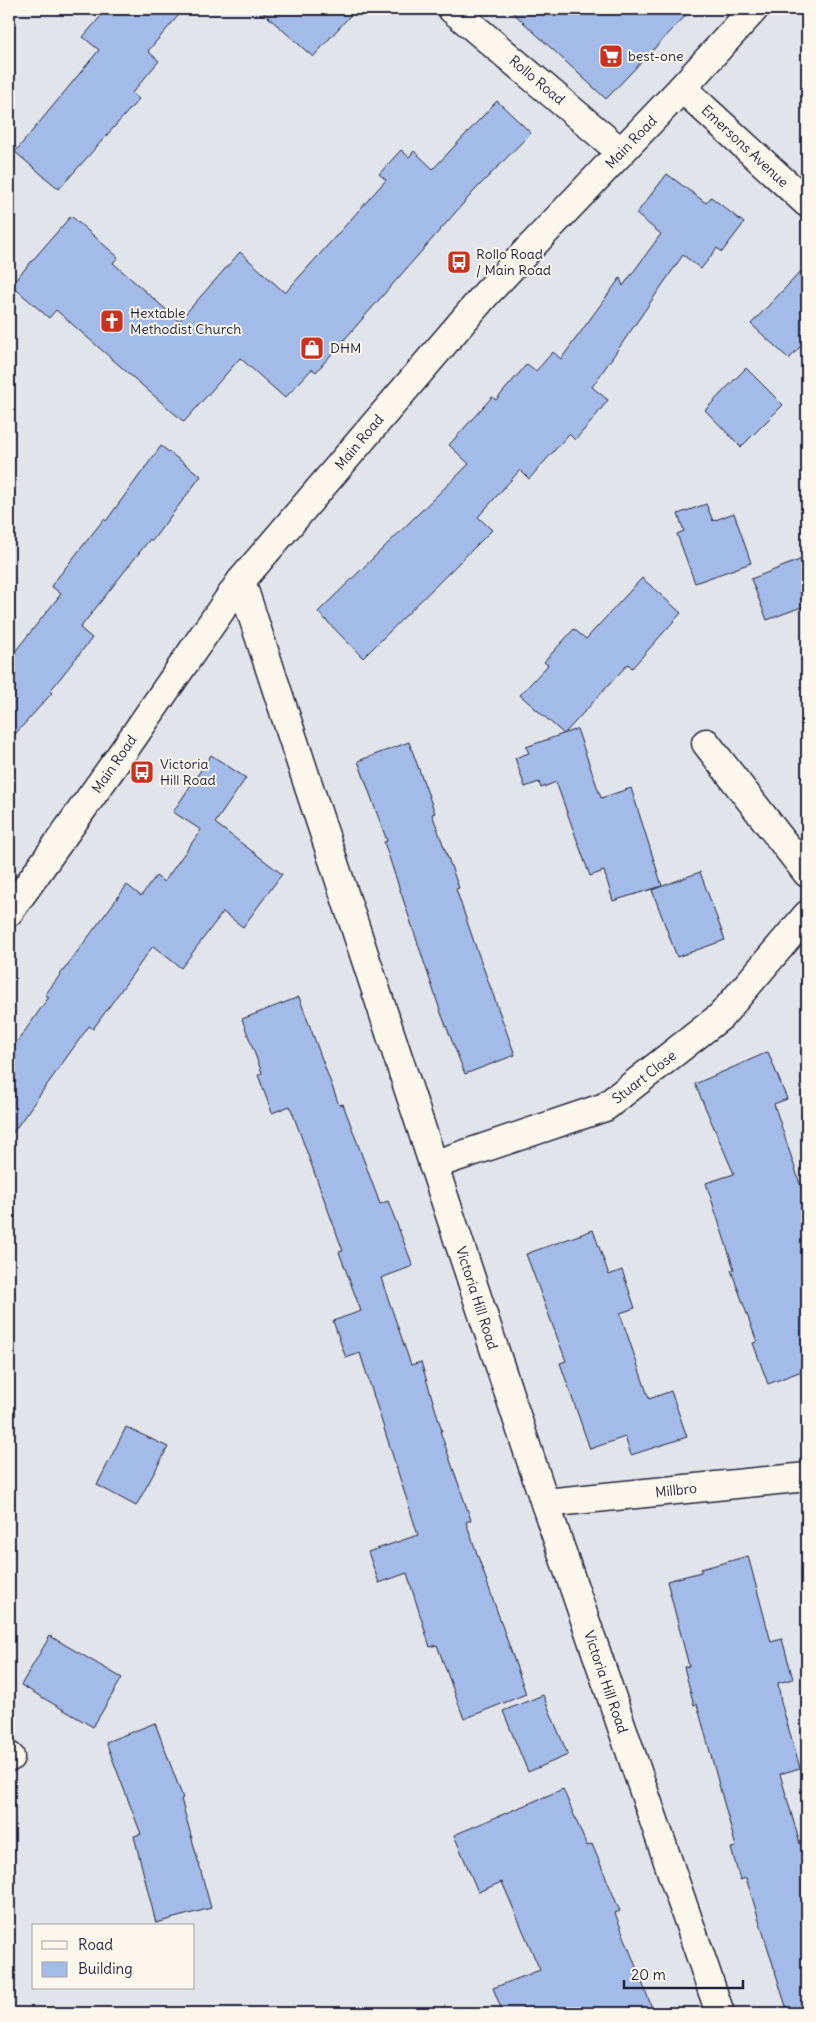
<svg xmlns="http://www.w3.org/2000/svg" width="816" height="2022" font-family="Delius,sans-serif">
  <style>
    .building { fill: #a3bbe8; stroke: #22223b }
    .lines { fill: none; stroke-linecap: round; stroke-linejoin: round }
    .minor-casing { stroke: #22223b; stroke-width: 31 }
    .secondary-casing { stroke: #22223b; stroke-width: 31 }
    .minor { stroke: #fbf7ec; stroke-width: 28 }
    .secondary { stroke: #fbf7ec; stroke-width: 28 }
    .labels { text-anchor: middle; stroke-width: 4; stroke-linejoin: round; paint-order: stroke }
    .poi-label { font-size: 14px; fill: #22223b; stroke: #fbf7ec; text-anchor: start }
    .street-label { font-size: 14px; fill: #22223b; stroke: #fbf7ec }
  </style>
  <rect width="100%" height="100%" fill="#e1e5eb"/>
  <filter id="ink" filterUnits="userSpaceOnUse"><feTurbulence type="fractalNoise" baseFrequency=".02" numOctaves="2"/><feDisplacementMap in="SourceGraphic" scale="10" xChannelSelector="R" yChannelSelector="G"/><feConvolveMatrix kernelMatrix="1 2 1 2 8 2 1 2 1" color-interpolation-filters="sRGB"/></filter>
  <g filter="url(#ink)">
    <!-- building -->
    <g class="building">
      <path d="M 107,9 L 184,9 L 148,51 L 159,61 L 132,93 L 139,99 L 59,189 L 15,152 L 99,50 L 83,37 Z"/>
      <path d="M 259,9 L 356,9 L 313,57 Z"/>
      <path d="M 509,9 L 692,9 L 606,99 Z"/>
      <path d="M 497,101 L 531,133 L 475,190 L 316,372 L 312,369 L 285,398 L 240,358 L 184,422 L 56,310 L 49,318 L 11,285 L 71,216 L 118,257 L 113,263 L 179,321 L 240,252 L 285,293 L 386,180 L 379,174 L 401,150 L 409,157 L 414,151 L 433,169 Z"/>
      <path d="M 667,174 L 706,203 L 711,197 L 744,223 L 722,252 L 717,248 L 701,269 L 683,255 L 592,387 L 608,400 L 591,422 L 575,440 L 569,434 L 529,479 L 520,470 L 478,517 L 492,530 L 363,658 L 318,612 L 469,464 L 449,445 L 492,397 L 496,400 L 527,364 L 536,371 L 553,352 L 561,359 L 620,278 L 623,286 L 661,234 L 636,214 Z"/>
      <path d="M 807,265 L 807,339 L 789,359 L 751,324 Z"/>
      <path d="M 746,368 L 783,405 L 741,447 L 705,410 Z"/>
      <path d="M 161,446 L 201,476 L 152,541 L 150,539 L 80,628 L 92,638 L 50,691 L 52,693 L 9,741 L 9,659 L 61,594 L 51,586 L 104,519 L 106,521 Z"/>
      <path d="M 706,504 L 713,521 L 734,513 L 751,563 L 695,583 L 677,534 L 684,531 L 678,514 Z"/>
      <path d="M 807,557 L 807,605 L 767,620 L 751,579 Z"/>
      <path d="M 642,578 L 681,613 L 632,668 L 628,664 L 564,734 L 520,695 L 548,665 L 544,662 L 574,629 L 586,639 Z"/>
      <path d="M 577,729 L 601,798 L 631,788 L 662,886 L 613,901 L 604,871 L 590,876 L 556,782 L 541,788 L 539,782 L 525,787 L 515,758 L 529,753 L 526,747 Z"/>
      <path d="M 409,742 L 435,813 L 432,814 L 459,888 L 456,889 L 474,942 L 515,1055 L 465,1074 L 441,1013 L 384,842 L 387,841 L 358,761 Z"/>
      <path d="M 211,755 L 246,778 L 215,823 L 282,874 L 243,927 L 223,912 L 181,968 L 153,946 L 93,1029 L 89,1026 L 9,1138 L 9,1053 L 49,997 L 45,995 L 127,885 L 141,896 L 156,876 L 164,882 L 201,830 L 173,812 Z"/>
      <path d="M 700,872 L 725,940 L 677,957 L 652,890 Z"/>
      <path d="M 299,997 L 339,1105 L 343,1104 L 380,1204 L 388,1201 L 413,1266 L 381,1278 L 411,1365 L 421,1362 L 442,1431 L 440,1431 L 471,1520 L 466,1522 L 526,1694 L 464,1719 L 437,1645 L 430,1647 L 407,1573 L 379,1583 L 368,1552 L 418,1535 L 360,1353 L 346,1358 L 333,1321 L 361,1311 L 339,1252 L 343,1251 L 290,1106 L 272,1113 L 258,1075 L 262,1073 L 242,1019 Z"/>
      <path d="M 768,1052 L 787,1099 L 774,1104 L 807,1205 L 807,1369 L 768,1384 L 753,1343 L 757,1342 L 731,1270 L 734,1269 L 706,1183 L 734,1174 L 695,1084 Z"/>
      <path d="M 593,1230 L 609,1275 L 622,1270 L 635,1308 L 620,1313 L 649,1399 L 671,1391 L 687,1437 L 631,1455 L 625,1437 L 590,1449 L 560,1363 L 566,1361 L 526,1254 Z"/>
      <path d="M 126,1427 L 168,1447 L 136,1506 L 97,1485 Z"/>
      <path d="M 748,1556 L 771,1642 L 782,1639 L 793,1679 L 778,1683 L 781,1702 L 800,1768 L 780,1774 L 800,1844 L 807,1842 L 807,2013 L 788,2013 L 746,1878 L 740,1880 L 731,1848 L 736,1847 L 697,1704 L 694,1705 L 684,1667 L 689,1666 L 667,1581 L 701,1572 L 701,1569 Z"/>
      <path d="M 50,1636 L 122,1678 L 93,1727 L 21,1685 Z"/>
      <path d="M 543,1695 L 568,1755 L 528,1772 L 503,1711 Z"/>
      <path d="M 155,1723 L 183,1798 L 181,1799 L 211,1908 L 156,1923 L 134,1836 L 141,1834 L 106,1742 Z"/>
      <path d="M 563,1789 L 587,1846 L 592,1844 L 620,1911 L 615,1913 L 654,2013 L 503,2013 L 493,1988 L 540,1970 L 502,1882 L 478,1892 L 454,1835 Z"/>
    </g>
    <g class="lines">
      <!-- minor casing -->
      <g class="minor-casing">
        <g id="minor">
          <path d="M 452,9 L 621,152"/>
          <path d="M 682,88 L 807,203"/>
          <path d="M 241,581 L 545,1503 L 720,2013"/>
          <path d="M 706,743 L 807,873"/>
          <path d="M 433,1165 L 605,1107 L 721,1016 L 807,915"/>
          <path d="M 545,1503 L 807,1477"/>
          <path d="M 9,1756 L 10,1757"/>
        </g>
      </g>
      <!-- secondary casing -->
      <g class="secondary-casing">
        <path id="secondary" d="M 9,912 L 118,759 L 241,581 L 486,294 L 682,88 L 754,9"/>
      </g>
      <!-- minor -->
      <use href="#minor" class="minor"/>
      <!-- secondary -->
      <use href="#secondary" class="secondary"/>
    </g>
  </g>
  <!-- icons -->
  <defs>
    <g id="supermarket-square" transform="scale(1.25)"><rect x="-9" y="-9" width="18" height="18" rx="4" fill="#c8321e" stroke="#fbf7ec"/><path d="M-6-5.5h2.5l.6 2H6L4.5 2H-2.5L-4.4-4H-6ZM-1.5 3.2a1.3 1.3 0 1 0 .1 0ZM3 3.2a1.3 1.3 0 1 0 .1 0Z" fill="#fff"/></g>
    <g id="bus-square" transform="scale(1.25)"><rect x="-9" y="-9" width="18" height="18" rx="4" fill="#c8321e" stroke="#fbf7ec"/><path d="M-5-6H5V4H4V6H2V4H-2V6H-4V4H-5ZM-3.5-4V0h7V-4ZM-3.5 1.2v1.5H-2V1.2ZM2 1.2v1.5H3.5V1.2Z" fill="#fff"/></g>
    <g id="church-square" transform="scale(1.25)"><rect x="-9" y="-9" width="18" height="18" rx="4" fill="#c8321e" stroke="#fbf7ec"/><path d="M-1.2-6h2.4v3.5h3.3v2.4h-3.3V6h-2.4V-.1h-3.3v-2.4h3.3Z" fill="#fff"/></g>
    <g id="shop-square" transform="scale(1.25)"><rect x="-9" y="-9" width="18" height="18" rx="4" fill="#c8321e" stroke="#fbf7ec"/><path d="M-5-2.5h2.3a2.7 3.5 0 0 1 5.4 0H5L5.5 6h-11ZM-1.5-2.5h3a1.5 2.3 0 0 0-3 0Z" fill="#fff"/></g>
  </defs>
  <g fill-rule="evenodd">
    <use href="#supermarket-square" x="611" y="56"/>
    <use href="#bus-square" x="459" y="262"/>
    <use href="#church-square" x="112" y="321"/>
    <use href="#shop-square" x="312" y="348"/>
    <use href="#bus-square" x="142" y="772"/>
  </g>
  <g class="labels">
    <!-- poi labels -->
    <g class="poi-label">
      <text x="628" y="61">best-one</text>
      <text x="476" y="259">Rollo Road<tspan x="476" dy="16">/ Main Road</tspan></text>
      <text x="130" y="318">Hextable<tspan x="130" dy="16">Methodist Church</tspan></text>
      <text x="330" y="353">DHM</text>
      <text x="160" y="769">Victoria<tspan x="160" dy="16">Hill Road</tspan></text>
    </g>
    <!-- street labels -->
    <g class="street-label">
      <text transform="translate(537 80) rotate(40)" y="5">Rollo Road</text>
      <text transform="translate(631 142) rotate(-46)" y="5">Main Road</text>
      <text transform="translate(745 146) rotate(43)" y="5">Emersons Avenue</text>
      <text transform="translate(359 442) rotate(-50)" y="5">Main Road</text>
      <text transform="translate(114 764) rotate(-55)" y="5">Main Road</text>
      <text transform="translate(644 1077) rotate(-38)" y="5">Stuart Close</text>
      <text transform="translate(477 1298) rotate(72)" y="5">Victoria Hill Road</text>
      <text transform="translate(676 1490) rotate(-6)" y="5">Millbro</text>
      <text transform="translate(606 1682) rotate(71)" y="5">Victoria Hill Road</text>
    </g>
  </g>
  <!-- margin -->
  <rect width="816" height="2022" fill="none" stroke="#fbf7ec" stroke-width="30"/>
  <rect x="15" y="15" width="786" height="1992" fill="none" stroke="#22223b" stroke-width="2" filter="url(#ink)"/>
  <!-- legend -->
  <rect x="32" y="1924" width="162" height="65" fill="#fbf7ec" stroke="#a4a2a5"/>
  <rect x="42" y="1941" width="25" height="8" fill="#fbf7ec" stroke="#a4a2a5"/>
  <text x="78" y="1950" font-size="15" fill="#22223b">Road</text>
  <rect x="42" y="1962" width="25" height="15" fill="#a3bbe8" stroke="#a4a2a5"/>
  <text x="78" y="1974" font-size="15" fill="#22223b">Building</text>
  <!-- scale -->
  <path d="M624 1980v8h119v-8" fill="none" stroke="#22223b" stroke-width="2.5"/>
  <text x="631" y="1980" font-size="15" fill="#22223b" stroke="#fbf7ec" stroke-width="4" paint-order="stroke">20 m</text>
</svg>
